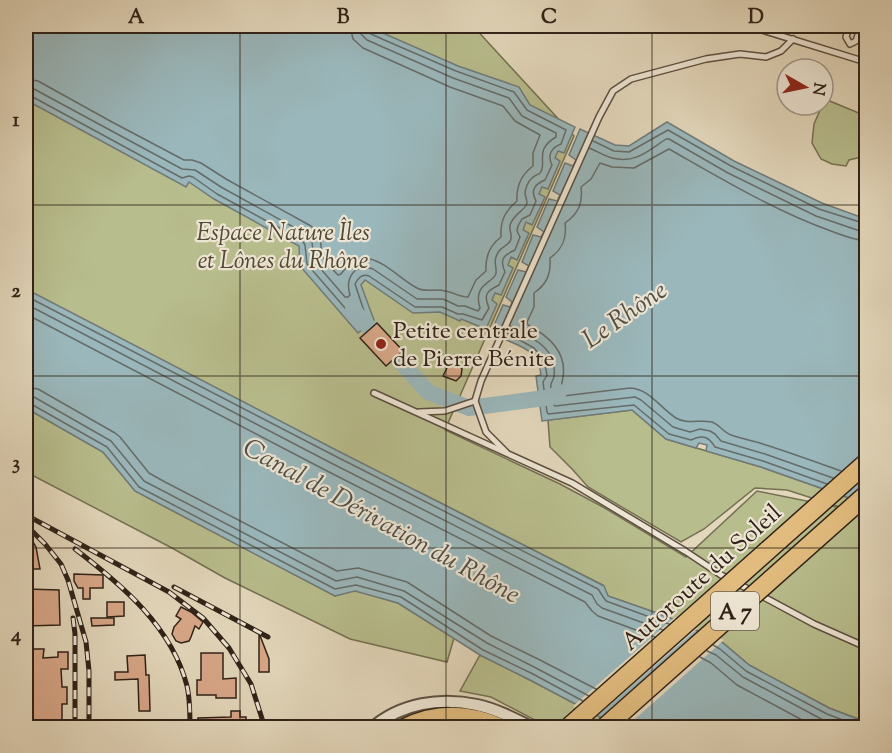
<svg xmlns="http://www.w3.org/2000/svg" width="892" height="753" font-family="'Sorts Mill Goudy',serif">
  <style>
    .green { fill: #b8bd8d; stroke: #747052; stroke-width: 1.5 }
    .water { fill: #9ab7bb; stroke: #707b7a; stroke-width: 1.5 }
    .pier { fill: #e3d7bb }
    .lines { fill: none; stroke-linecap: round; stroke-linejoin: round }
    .shore { stroke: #656c6a; stroke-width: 1.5 }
    .river { stroke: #9ab7bb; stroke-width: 16 }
    .building { fill: #d8a788; stroke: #302218; stroke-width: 1.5 }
    .service-casing { stroke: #5d4f41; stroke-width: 8 }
    .minor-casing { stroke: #5d4f41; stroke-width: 14 }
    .motorway-casing { stroke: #302218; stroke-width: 21 }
    .service { stroke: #ede5d3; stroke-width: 5 }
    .minor { stroke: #ede5d3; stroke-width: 10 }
    .motorway { stroke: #e2bc7e; stroke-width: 18 }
    .rail-casing { stroke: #302218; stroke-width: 5 }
    .rail { stroke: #ede5d3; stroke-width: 3; stroke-dasharray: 9; stroke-linecap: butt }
    .motorway-bridge-casing { stroke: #302218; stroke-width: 21; stroke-linecap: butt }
    .motorway-bridge { stroke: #e2bc7e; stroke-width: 18 }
    .grid { fill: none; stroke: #302218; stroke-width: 1.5; stroke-opacity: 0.55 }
    .poi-dot { fill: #8f2418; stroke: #ede5d3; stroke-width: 2 }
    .labels { text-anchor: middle; stroke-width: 4.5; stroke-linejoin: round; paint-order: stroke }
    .shield { fill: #ede5d3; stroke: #695c50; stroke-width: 1.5 }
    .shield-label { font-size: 22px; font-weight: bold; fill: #302218 }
    .park-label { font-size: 24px; font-style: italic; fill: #524935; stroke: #ede5d3 }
    .poi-label { font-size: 24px; fill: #302218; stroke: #ede5d3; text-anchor: start }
    .street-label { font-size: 24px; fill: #302218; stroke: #ede5d3 }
    .water-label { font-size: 26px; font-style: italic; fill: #504f49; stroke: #ede5d3 }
    .neatline { fill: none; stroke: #302218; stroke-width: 2 }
    .grid-label { font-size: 20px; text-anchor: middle; font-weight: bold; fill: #302218 }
  </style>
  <rect width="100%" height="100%" fill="#e3d7bb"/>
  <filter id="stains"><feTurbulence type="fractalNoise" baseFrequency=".00333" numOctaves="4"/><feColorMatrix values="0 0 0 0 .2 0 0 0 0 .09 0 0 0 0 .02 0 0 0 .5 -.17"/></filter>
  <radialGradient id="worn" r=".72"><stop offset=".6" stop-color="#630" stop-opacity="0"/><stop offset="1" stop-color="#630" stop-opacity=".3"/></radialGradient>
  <!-- green -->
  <g class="green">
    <path d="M 26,26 L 473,26 L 574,136 L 445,430 L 560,484 L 603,507 L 686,557 L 757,491 L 846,509 L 787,490 L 755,488 L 704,529 L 681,542 L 588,487 L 573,470 L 550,447 L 548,420 L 632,410 L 666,439 L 761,467 L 866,504 L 866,722 L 829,708 L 749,665 L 723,643 L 668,617 L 608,596 L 603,585 L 419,492 L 26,361 Z"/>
    <path d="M 825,99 L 866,116 L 866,156 L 849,160 L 846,166 L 832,164 L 821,159 L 812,143 L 814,124 Z"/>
    <path d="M 26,408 L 103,452 L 135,491 L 335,596 L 355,590 L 398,603 L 454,638 L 447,662 L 350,639 L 225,578 L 172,548 L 26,472 Z"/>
    <path d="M 480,655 L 528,679 L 619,727 L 548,727 L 491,697 L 460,691 Z"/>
  </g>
  <!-- water -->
  <g class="water">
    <path d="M 26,26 L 367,26 L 458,66 L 519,87 L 530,105 L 575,127 L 564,153 L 558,151 L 555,158 L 560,161 L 548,189 L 542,187 L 539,194 L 545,197 L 532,225 L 526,222 L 523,230 L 529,233 L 517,260 L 511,257 L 508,265 L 513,268 L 501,295 L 495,293 L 492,300 L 497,304 L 486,329 L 461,319 L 460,321 L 440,312 L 413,313 L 365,280 L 361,285 L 374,320 L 358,333 L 300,266 L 299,246 L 214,199 L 189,182 L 186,187 L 26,100 Z"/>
    <path d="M 667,122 L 734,161 L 822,203 L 866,219 L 866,504 L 761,467 L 706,451 L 707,445 L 699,443 L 696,448 L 666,439 L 632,410 L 542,421 L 536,376 L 541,375 C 538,344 511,346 491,332 L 503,305 L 510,307 L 512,302 L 506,297 L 518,270 L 526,272 L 529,266 L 522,262 L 533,235 L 541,237 L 544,232 L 537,227 L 549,199 L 557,201 L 560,195 L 553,191 L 565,163 L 573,166 L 576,160 L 569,155 L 580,129 L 615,145 L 629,146 Z"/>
    <path d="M 26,289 L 340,452 L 604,586 L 608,596 L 668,617 L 723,643 L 749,665 L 829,708 L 866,722 L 866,727 L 619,727 L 528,679 L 480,655 L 398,603 L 355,591 L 335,596 L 135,491 L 103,452 L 26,408 Z"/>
  </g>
  <!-- pier -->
  <g class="pier">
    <path d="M 675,617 L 698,628 L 595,718 L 573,706 Z"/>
    <path d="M 701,629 L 724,640 L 626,727 L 613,728 L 598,720 Z"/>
  </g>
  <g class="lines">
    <!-- shore -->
    <g class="shore">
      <path d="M 26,79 L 38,81 L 112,122 L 184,160 L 192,160 L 201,163 L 226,179 L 311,226 C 327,240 317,247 324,259 C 327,264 333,270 338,275 L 341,274 C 367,238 391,274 417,288 C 425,293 436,288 445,291 C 453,292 459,297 468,297 L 476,280 L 486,271 C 485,257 489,246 501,237 C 500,221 505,211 517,201 C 516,186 521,175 533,166 L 533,153 L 540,135 L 515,121 L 503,106 L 450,87 L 363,48 L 353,39 L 350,26"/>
      <path d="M 26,88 L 34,89 L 182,169 L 195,170 L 221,187 L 306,234 L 312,242 L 314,261 L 345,297 L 348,297 L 350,295 C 345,279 354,262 373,269 L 417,299 L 443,299 L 458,306 L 465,306 L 478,311 L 480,308 C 472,283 495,283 496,273 C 497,265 492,262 499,251 C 502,246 511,245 511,238 C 512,234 509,230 510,225 C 514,213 526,210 527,203 C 527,200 526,198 525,194 C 525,189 528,181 532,178 C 535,175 538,175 540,173 C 548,164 533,150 556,137 L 556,133 L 522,116 L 509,98 L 453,78 L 367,40 L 361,34 L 359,26"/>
      <path d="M 26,95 L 31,96 L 182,178 L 189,176 L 193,177 L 217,194 L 302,240 L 305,245 L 307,264 L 358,323 L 361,323 L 366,317 L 355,284 C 358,278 362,273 369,276 L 415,307 L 442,307 L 458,314 L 463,314 L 482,320 L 489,308 C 483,294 487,291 499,285 L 505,272 C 499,259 504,255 515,250 L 520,237 L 517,231 L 518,226 L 522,219 L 530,215 L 536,201 C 530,190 535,184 545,180 L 552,165 C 547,155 551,148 561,144 L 566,130 L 527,110 L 514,92 L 456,71 L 382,39 L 369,33 L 367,29 L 367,26"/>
      <path d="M 593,141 L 614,151 L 629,152 L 668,130 L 731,166 L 819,209 L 866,224"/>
      <path d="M 589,148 C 597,151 604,156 612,158 C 635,164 648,151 666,139 L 669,139 L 728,173 L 816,216 L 860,231 L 866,232"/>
      <path d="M 26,296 L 337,457 L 598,589 L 606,601 L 669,624"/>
      <path d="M 26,304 L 333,464 L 592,595 L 597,604 L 602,608 L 663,630"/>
      <path d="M 26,314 L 329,472 L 585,602 L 592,611 L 598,616 L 655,637"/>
      <path d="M 510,326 C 530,337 558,347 554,376 C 554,379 552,381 551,384 C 550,390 553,398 553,404 L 555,406 L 635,397 L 641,400 L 673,427 L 690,432 L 700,429 L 710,431 L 715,434 L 721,441 L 765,454 L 833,478"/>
      <path d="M 507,333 L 534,348 L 544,360 L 547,375 L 543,382 L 547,412 L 548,414 L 634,405 L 669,434 L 691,440 C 703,434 709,437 715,447 L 763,461 L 827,484"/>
      <path d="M 26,387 L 38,389 L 115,433 L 120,437 L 149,473 L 165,482 L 337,571 L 358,568 L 407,582 L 491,636 L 538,659 L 596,689"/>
      <path d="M 26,396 L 34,397 L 111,441 L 144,481 L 336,581 L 357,577 L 404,591 L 487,643 L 534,667 L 589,696"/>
      <path d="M 26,403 L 31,404 L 107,447 L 139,487 L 335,589 L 356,585 L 401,597 L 483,650 L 531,673 L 583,701"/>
      <path d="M 841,471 C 816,462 791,453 766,445 C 755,441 742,439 731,435 C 723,432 720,425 712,422 C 699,419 687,425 676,418 C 660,408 650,389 630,388 L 563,396 C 559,388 562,385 563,377 C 567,352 549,336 528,325 L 527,322 L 534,307 L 534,293 C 547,284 551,274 550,258 C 563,249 567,238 565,223 C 579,213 583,203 581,187 L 591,179 L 600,163 L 612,167 L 634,168 L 669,149 C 720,178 775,211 831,231 C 842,235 854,240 866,241"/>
      <path d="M 713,645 L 720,649 L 746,671 L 827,714 L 864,728"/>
      <path d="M 707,651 L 716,655 L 743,677 L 823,720 L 842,728"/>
      <path d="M 700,657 L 711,663 L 737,685 L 817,728"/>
    </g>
    <!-- river -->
    <path class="river" d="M 353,310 L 428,392 L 469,408 L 552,397 L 559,392"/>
  </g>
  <!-- building -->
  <g class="building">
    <path d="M 377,323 L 403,351 L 386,366 L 360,338 Z"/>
    <path d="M 449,364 L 457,364 L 462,369 L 461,376 L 456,381 L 443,376 Z"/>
    <path d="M 26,530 L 36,547 L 40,569 L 26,569 Z"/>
    <path d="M 74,574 L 103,575 L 103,588 L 90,588 L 90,599 L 83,599 L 83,588 L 78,588 L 74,581 Z"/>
    <path d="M 26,589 L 59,590 L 60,625 L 26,626 Z"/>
    <path d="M 107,602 L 124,602 L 124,616 L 107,617 Z"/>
    <path d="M 181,607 L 191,612 L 203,622 L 199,629 L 195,626 L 191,637 L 189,641 L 181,643 L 176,641 L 172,634 L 174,627 L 181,619 L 176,616 Z"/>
    <path d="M 91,618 L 114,618 L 114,625 L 92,626 Z"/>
    <path d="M 259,633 L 269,659 L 269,672 L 259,672 Z"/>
    <path d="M 26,649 L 44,649 L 43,658 L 58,657 L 58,652 L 68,652 L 68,669 L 61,669 L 62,687 L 67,687 L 67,704 L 62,704 L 62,728 L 30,728 L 29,678 L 26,678 Z"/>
    <path d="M 201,653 L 223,653 L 223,679 L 236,678 L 236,698 L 216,698 L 216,695 L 197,695 L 197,680 L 201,680 Z"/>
    <path d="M 145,655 L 146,675 L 149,675 L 150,711 L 139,711 L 138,679 L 115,680 L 115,672 L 128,672 L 127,656 Z"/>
    <path d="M 231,711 L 240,711 L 240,717 L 246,717 L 246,728 L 198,727 L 198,718 L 231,717 Z"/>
  </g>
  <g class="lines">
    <!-- service casing -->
    <g class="service-casing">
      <g id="service">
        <path d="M 749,26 L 866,62"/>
        <path d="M 849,26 L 846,37 L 850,44 L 856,41 L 861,26"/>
        <path d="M 374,393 L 572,483 L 685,551 L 721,575 L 752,591"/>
        <path d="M 419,412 L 445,411 L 475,401"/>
        <path d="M 506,452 L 486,432 L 475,401 L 481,381 L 599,117 L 613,91 L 631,79 L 706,59 L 740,54 L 766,57 L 781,51 L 793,39"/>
        <path d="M 760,595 L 814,624 L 866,647"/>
      </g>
    </g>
    <!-- minor casing -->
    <g class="minor-casing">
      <path id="minor" d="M 372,728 C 401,703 441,697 477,705 C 496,709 515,719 533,728"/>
    </g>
    <!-- motorway casing -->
    <g class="motorway-casing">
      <g id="motorway">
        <path d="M 767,551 L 866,463"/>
        <path d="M 405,728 C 437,712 469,714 501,728"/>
      </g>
    </g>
    <!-- service -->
    <use href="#service" class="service"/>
    <!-- minor -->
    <use href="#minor" class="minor"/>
    <!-- motorway -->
    <use href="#motorway" class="motorway"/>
    <!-- rail casing -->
    <g class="rail-casing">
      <g id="rail">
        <path d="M 26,515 L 169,592 L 203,618 L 229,648 L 251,684 L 265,728"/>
        <path d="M 26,525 L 45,544 L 61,564 L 68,580 L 86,642 L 89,671 L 89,728"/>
        <path d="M 75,549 C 122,585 172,627 187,686 C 190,699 190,714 190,728"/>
        <path d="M 174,587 L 268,637"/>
        <path d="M 73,618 L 75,634 L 75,728"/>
      </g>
    </g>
    <!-- rail -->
    <use href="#rail" class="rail"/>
    <!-- motorway-bridge casing -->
    <g class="motorway-bridge-casing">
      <g id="motorway-bridge">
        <path d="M 568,728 L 767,551"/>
        <path d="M 604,728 L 866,495"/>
      </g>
    </g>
    <!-- motorway-bridge -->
    <use href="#motorway-bridge" class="motorway-bridge"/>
  </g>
  <!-- grid -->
  <path class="grid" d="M 240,26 L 240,728M 446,26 L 446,728M 652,26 L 652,728M 26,205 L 866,205M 26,376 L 866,376M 26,548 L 866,548"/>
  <!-- markers -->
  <circle class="poi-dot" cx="381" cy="344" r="6"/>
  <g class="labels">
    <!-- shield labels -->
    <rect class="shield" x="711" y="592" width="48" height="38" rx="4.5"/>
    <g class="shield-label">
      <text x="735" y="619">A 7</text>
    </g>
    <!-- park labels -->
    <g class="park-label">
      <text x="283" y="240">Espace Nature Îles<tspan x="283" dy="28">et Lônes du Rhône</tspan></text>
    </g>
    <!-- poi labels -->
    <g class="poi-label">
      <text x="393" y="338">Petite centrale<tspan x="393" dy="28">de Pierre Bénite</tspan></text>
    </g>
    <!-- street labels -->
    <g class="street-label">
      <text transform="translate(701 577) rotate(-42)" y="8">Autoroute du Soleil</text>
    </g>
    <!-- water labels -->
    <g class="water-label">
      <text transform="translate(624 314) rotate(-35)" y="9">Le Rhône</text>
      <text transform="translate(382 520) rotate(29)" y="9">Canal de Dérivation du Rhône</text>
    </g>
  </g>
  <!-- margin -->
  <rect width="892" height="753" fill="none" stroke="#e3d7bb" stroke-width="66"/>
  <!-- north arrow -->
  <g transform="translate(805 87) rotate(99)"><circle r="28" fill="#ede5d3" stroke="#a19788" stroke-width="1.5"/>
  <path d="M0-4.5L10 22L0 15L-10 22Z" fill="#8f2418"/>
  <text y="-9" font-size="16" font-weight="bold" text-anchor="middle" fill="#302218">N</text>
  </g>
  <rect x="33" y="33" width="826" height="687" class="neatline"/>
  <g class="grid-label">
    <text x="136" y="23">A</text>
    <text x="343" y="23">B</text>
    <text x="549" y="23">C</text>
    <text x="756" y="23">D</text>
    <text x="16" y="126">1</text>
    <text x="16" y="297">2</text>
    <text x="16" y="469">3</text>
    <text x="16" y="641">4</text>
  </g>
  <rect width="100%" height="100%" filter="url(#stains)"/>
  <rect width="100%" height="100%" fill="url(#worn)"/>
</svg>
